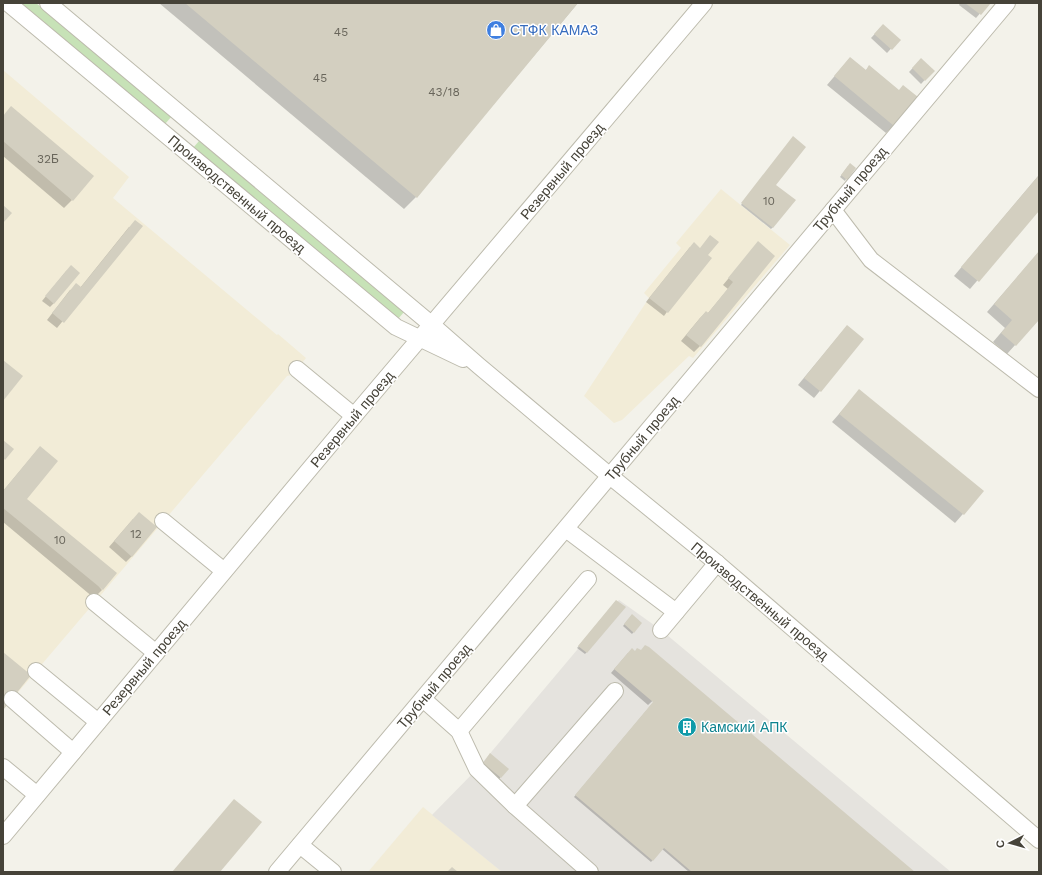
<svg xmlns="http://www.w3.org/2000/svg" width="1042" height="875" font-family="'Work Sans',sans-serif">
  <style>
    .commercial { fill: #f2ecd7 }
    .industrial { fill: #e5e3de }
    .green { fill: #c7e2b7 }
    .shadow { fill: #0003 }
    .building { fill: #d3cfc0 }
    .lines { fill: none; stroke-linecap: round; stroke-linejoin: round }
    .minor-casing { stroke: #bdbbad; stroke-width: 18 }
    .minor { stroke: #fff; stroke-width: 16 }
    .labels { text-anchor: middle; stroke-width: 3; stroke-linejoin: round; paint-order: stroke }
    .number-label { font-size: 12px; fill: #69665b }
    .shop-label { font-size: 14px; fill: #366cbe; stroke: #fff; text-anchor: start }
    .street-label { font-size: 14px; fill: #464339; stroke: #fff }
    .culture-label { font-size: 14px; fill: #0d838f; stroke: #fff; text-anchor: start }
  </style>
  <rect width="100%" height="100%" fill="#f3f2ea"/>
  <!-- commercial -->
  <g class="commercial">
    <path d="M 3,70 L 129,177 L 113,198 L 277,335 L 278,334 L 306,358 L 292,375 L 287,376 L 3,710 Z"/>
    <path d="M 721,189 L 790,245 L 693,358 L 689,356 L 622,420 L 614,423 L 584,396 L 649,298 L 644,293 L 681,248 L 676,243 Z"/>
    <path d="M 423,807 L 502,872 L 368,872 Z"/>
  </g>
  <!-- industrial -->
  <path class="industrial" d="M 619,600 L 661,630 L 951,872 L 502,872 L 432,815 L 477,769 Z"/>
  <!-- green -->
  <g class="green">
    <path d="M 21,3 L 36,3 L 172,116 L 165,124 Z"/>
    <path d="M 199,141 L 404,312 L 398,319 L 193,148 Z"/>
  </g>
  <!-- shadow -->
  <g class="shadow">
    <path d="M 159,3 L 578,3 L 416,197 L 404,209 Z"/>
    <path d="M 960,3 L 989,3 L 976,18 L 959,5 Z"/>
    <path d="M 883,25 L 899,40 L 887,53 L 871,38 Z"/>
    <path d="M 850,58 L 865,71 L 869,67 L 894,125 L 886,133 L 827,85 Z"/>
    <path d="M 921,59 L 933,71 L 921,84 L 909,72 Z"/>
    <path d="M 3,116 L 72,200 L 64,208 L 3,156 Z"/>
    <path d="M 848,166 L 846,179 L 845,181 L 840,177 Z"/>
    <path d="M 1039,175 L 1039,209 L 970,289 L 954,276 Z"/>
    <path d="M 759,181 L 775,185 L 773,227 L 771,229 L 741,205 Z"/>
    <path d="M 141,226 L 57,328 L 47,320 L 70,290 L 80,288 L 129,227 Z"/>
    <path d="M 758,243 L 700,346 L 694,352 L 681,341 L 700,318 L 706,312 L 708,313 L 728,289 L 723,285 Z"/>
    <path d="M 690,247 L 700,249 L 707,255 L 664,316 L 646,302 Z"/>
    <path d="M 1039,252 L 1039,318 L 1007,354 L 993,342 L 1005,328 L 987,312 Z"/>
    <path d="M 67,270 L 54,303 L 50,307 L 42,301 Z"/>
    <path d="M 847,326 L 863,339 L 814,398 L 798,385 Z"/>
    <path d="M 859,391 L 983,491 L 955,523 L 832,422 Z"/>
    <path d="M 40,447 L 26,499 L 102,590 L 94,598 L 3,522 L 3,491 Z"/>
    <path d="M 133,519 L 132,556 L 126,562 L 109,547 Z"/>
    <path d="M 616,601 L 624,608 L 585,654 L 577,648 Z"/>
    <path d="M 632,615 L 641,623 L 632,634 L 623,626 Z"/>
    <path d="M 628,653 L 914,872 L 689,872 L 662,849 L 651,862 L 574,797 L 662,692 L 648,705 L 611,673 Z"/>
    <path d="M 490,755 L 507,769 L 499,779 L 482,765 Z"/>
  </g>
  <!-- building -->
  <g class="building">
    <path d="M 185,3 L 578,3 L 417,198 Z"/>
    <path d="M 965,3 L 991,3 L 981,15 Z"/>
    <path d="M 883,24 L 901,40 L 892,50 L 874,34 Z"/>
    <path d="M 850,57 L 866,70 L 869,65 L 899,90 L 903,85 L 918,97 L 894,126 L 834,76 Z"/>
    <path d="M 921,58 L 935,71 L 925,81 L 912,68 Z"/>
    <path d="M 11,106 L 94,176 L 73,201 L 3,141 L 3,116 Z"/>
    <path d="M 793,136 L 806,147 L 776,185 L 796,200 L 773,228 L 741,203 Z"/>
    <path d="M 850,163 L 856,168 L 847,180 L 841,175 Z"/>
    <path d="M 1039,175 L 1039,211 L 979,282 L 961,267 Z"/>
    <path d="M 3,205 L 12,213 L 3,223 Z"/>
    <path d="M 135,220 L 143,226 L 64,323 L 52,313 L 76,283 L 81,287 Z"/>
    <path d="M 710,235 L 719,242 L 708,255 L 712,258 L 668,313 L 649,298 L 694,242 L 700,248 Z"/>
    <path d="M 758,241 L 775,256 L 701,347 L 686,335 L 706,311 L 708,313 L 733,282 L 728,278 Z"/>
    <path d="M 1039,251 L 1039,320 L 1016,346 L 1001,333 L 1012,320 L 994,304 Z"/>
    <path d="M 71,265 L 80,273 L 54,304 L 45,296 Z"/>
    <path d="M 847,325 L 864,339 L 821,392 L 804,378 Z"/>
    <path d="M 3,360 L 23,376 L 3,401 Z"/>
    <path d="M 859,389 L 984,491 L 964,515 L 839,414 Z"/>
    <path d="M 3,440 L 14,449 L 5,460 L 3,458 Z"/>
    <path d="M 40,446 L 58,461 L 27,499 L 117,573 L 103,590 L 3,508 L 3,491 Z"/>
    <path d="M 139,512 L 157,527 L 132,557 L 114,541 Z"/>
    <path d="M 616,600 L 626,607 L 587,653 L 578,646 Z"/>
    <path d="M 632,614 L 642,623 L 634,633 L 624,624 Z"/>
    <path d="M 645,645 L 649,647 L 915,872 L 692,872 L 664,848 L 653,861 L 575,795 L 653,702 L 614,669 L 632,648 L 635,651 L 637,648 L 641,650 Z"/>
    <path d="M 3,652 L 31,675 L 3,710 Z"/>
    <path d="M 490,753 L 509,769 L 501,778 L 483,763 Z"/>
    <path d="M 234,799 L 262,822 L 220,872 L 172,872 Z"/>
    <path d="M 452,867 L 458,872 L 447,872 Z"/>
  </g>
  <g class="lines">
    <!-- minor casing -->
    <g class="minor-casing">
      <g id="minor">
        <path d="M 8,3 L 396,327 L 463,359"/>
        <path d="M 48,3 L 432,325 L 479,366 L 610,476 L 717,563 L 1039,840"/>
        <path d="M 833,210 L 871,260 L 1039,389"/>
        <path d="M 297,369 L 354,416"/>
        <path d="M 163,521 L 224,571"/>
        <path d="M 566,529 L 676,612"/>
        <path d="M 94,602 L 156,653"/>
        <path d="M 661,630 L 717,563"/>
        <path d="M 36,671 L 98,722"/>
        <path d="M 12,699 L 73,752"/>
        <path d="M 423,699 L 459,731 L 477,769 L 515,806 L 590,872"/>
        <path d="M 459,731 L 588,579"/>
        <path d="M 3,767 L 37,795"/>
        <path d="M 515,806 L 615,691"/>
        <path d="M 3,836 L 354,416 L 704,3"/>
        <path d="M 300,845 L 333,872"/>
        <path d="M 277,872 L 1007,3"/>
      </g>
    </g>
    <!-- minor -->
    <use href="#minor" class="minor"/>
  </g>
  <!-- icons -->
  <defs>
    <g id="shop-disc" transform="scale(1)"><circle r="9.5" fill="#3f7fe0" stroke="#fff"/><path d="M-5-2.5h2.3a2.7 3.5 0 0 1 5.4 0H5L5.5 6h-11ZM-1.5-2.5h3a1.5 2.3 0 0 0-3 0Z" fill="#fff"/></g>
    <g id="building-disc" transform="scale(1)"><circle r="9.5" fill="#0f9aa8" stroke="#fff"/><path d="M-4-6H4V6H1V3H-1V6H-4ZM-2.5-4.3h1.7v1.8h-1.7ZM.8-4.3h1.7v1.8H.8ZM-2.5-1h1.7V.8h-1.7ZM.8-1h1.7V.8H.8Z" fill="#fff"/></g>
  </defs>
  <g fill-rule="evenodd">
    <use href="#shop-disc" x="496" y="30"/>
    <use href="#building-disc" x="687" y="727"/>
  </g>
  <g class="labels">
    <!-- number labels -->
    <g class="number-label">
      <text x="341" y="36">45</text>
      <text x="320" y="82">45</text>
      <text x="444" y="96">43/18</text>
      <text x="48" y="163">32Б</text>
      <text x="769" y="205">10</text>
      <text x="136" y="538">12</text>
      <text x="60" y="544">10</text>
    </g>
    <!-- shop labels -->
    <g class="shop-label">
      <text x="510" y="35">СТФК КАМАЗ</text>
    </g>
    <!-- street labels -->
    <g class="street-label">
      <text transform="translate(562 171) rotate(-50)" y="5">Резервный проезд</text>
      <text transform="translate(850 189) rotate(-50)" y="5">Трубный проезд</text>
      <text transform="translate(237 194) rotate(40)" y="5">Производственный проезд</text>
      <text transform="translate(352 419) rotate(-50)" y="5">Резервный проезд</text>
      <text transform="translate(642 438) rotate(-50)" y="5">Трубный проезд</text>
      <text transform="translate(760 601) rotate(40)" y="5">Производственный проезд</text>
      <text transform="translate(144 667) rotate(-50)" y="5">Резервный проезд</text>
      <text transform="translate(434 686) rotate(-50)" y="5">Трубный проезд</text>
    </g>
    <!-- culture labels -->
    <g class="culture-label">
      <text x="701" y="732">Камский АПК</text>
    </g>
  </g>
  <!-- border -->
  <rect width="1042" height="875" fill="none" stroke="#464339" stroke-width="8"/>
  <!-- north arrow -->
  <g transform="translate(1010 843) rotate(264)" stroke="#ffffff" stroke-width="3" paint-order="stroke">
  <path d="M0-3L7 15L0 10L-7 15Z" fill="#464339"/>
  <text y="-6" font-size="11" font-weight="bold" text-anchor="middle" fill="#464339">С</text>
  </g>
</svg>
